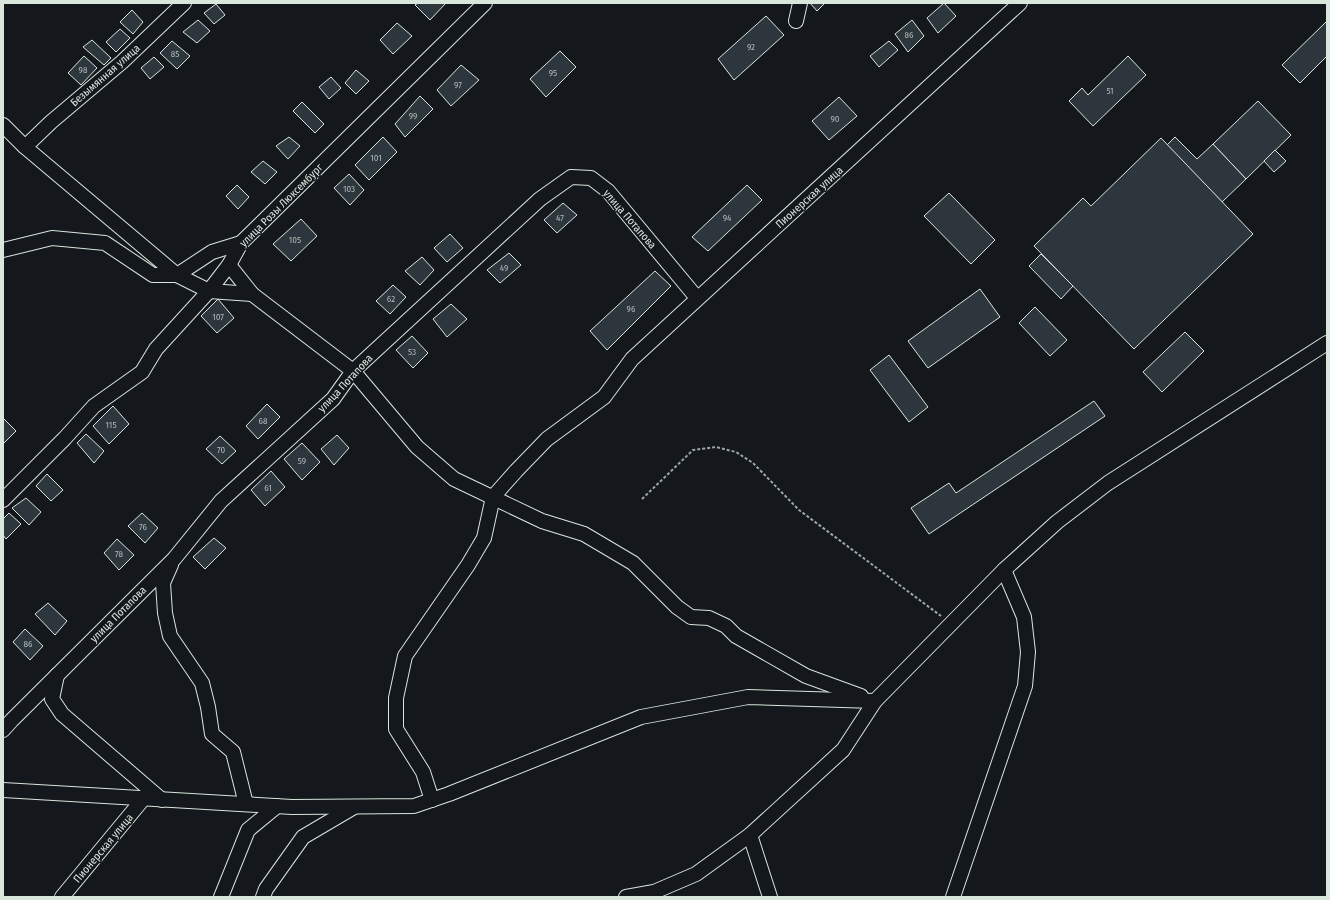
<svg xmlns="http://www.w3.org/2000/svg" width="1330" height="900" font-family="'Fira Sans Condensed',sans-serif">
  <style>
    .building { fill: #2c363c; stroke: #d8e6dc }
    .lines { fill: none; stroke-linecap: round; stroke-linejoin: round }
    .minor-casing { stroke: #d8e6dc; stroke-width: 16 }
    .path { stroke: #9da8a2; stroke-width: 2; stroke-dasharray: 3 2; stroke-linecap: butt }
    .minor { stroke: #14181c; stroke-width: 14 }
    .labels { text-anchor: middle; stroke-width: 3; stroke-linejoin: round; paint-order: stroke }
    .number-label { font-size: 9px; fill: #adbab4 }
    .street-label { font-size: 11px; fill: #d8e6dc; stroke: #14181c }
  </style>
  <rect width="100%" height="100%" fill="#14181c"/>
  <!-- building -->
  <g class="building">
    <path d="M 418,3 L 446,3 L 430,20 L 415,5 Z"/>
    <path d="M 810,3 L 825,3 L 817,11 Z"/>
    <path d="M 944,3 L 956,16 L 938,33 L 927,18 Z"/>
    <path d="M 216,4 L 225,15 L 214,24 L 204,13 Z"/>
    <path d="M 132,10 L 143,22 L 133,34 L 120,22 Z"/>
    <path d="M 766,16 L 784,35 L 734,80 L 718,59 Z"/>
    <path d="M 198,20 L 210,31 L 197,43 L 183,32 Z"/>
    <path d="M 912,20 L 924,36 L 908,52 L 895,34 Z"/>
    <path d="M 1327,21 L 1327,56 L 1300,83 L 1282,65 Z"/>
    <path d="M 397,23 L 412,36 L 393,54 L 380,40 Z"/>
    <path d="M 120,29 L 130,38 L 116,52 L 106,42 Z"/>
    <path d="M 92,40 L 111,58 L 104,65 L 83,47 Z"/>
    <path d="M 172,41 L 190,56 L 177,69 L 160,53 Z"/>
    <path d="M 889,41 L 898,50 L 879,67 L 870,56 Z"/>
    <path d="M 560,51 L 576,67 L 546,97 L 530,79 Z"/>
    <path d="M 84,56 L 97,68 L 81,85 L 68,73 Z"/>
    <path d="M 1128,56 L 1146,75 L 1093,126 L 1069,101 L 1082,88 L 1088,95 Z"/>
    <path d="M 154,57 L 164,67 L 150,79 L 141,68 Z"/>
    <path d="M 461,65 L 479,80 L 451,106 L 437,90 Z"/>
    <path d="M 356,70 L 369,81 L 356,94 L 345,83 Z"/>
    <path d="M 331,77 L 341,88 L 329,99 L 319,87 Z"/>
    <path d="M 420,96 L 433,109 L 405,137 L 395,124 Z"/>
    <path d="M 839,97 L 857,116 L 829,140 L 812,121 Z"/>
    <path d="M 1258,101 L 1291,135 L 1246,179 L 1213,144 Z"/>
    <path d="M 302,102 L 324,124 L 315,133 L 293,111 Z"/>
    <path d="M 289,137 L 300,146 L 288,159 L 276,146 Z"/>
    <path d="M 383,137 L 397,152 L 369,180 L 355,165 Z"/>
    <path d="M 1175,137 L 1197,159 L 1213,144 L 1246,179 L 1222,202 L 1167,145 Z"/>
    <path d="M 1161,138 L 1253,234 L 1134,349 L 1034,246 L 1083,198 L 1091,206 Z"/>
    <path d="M 1275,150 L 1286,161 L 1274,172 L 1264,161 Z"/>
    <path d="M 263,161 L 277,172 L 265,184 L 251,172 Z"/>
    <path d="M 349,174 L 364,190 L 350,205 L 334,188 Z"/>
    <path d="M 237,185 L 249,197 L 238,209 L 226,196 Z"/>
    <path d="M 747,185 L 762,200 L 708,251 L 692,237 Z"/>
    <path d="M 949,193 L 995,240 L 971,264 L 924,216 Z"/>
    <path d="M 563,203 L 577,215 L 557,233 L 544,220 Z"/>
    <path d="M 301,219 L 317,236 L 291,261 L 273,244 Z"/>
    <path d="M 450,234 L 463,248 L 447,262 L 434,248 Z"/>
    <path d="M 509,253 L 521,265 L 500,283 L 487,270 Z"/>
    <path d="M 1041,254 L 1073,286 L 1061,299 L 1029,266 Z"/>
    <path d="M 422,257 L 434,270 L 420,285 L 405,271 Z"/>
    <path d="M 655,271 L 671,286 L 607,350 L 590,331 Z"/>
    <path d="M 393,285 L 406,297 L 390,314 L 376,301 Z"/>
    <path d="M 980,289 L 1000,317 L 928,368 L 908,341 Z"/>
    <path d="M 218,299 L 234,318 L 217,333 L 201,316 Z"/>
    <path d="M 451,304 L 467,319 L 447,337 L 433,319 Z"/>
    <path d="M 1035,307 L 1067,340 L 1050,356 L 1019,323 Z"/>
    <path d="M 1185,332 L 1204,351 L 1162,392 L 1143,372 Z"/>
    <path d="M 412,336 L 428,353 L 413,368 L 396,350 Z"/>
    <path d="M 889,355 L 928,407 L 909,422 L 870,370 Z"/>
    <path d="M 1094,401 L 1105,416 L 929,534 L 911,508 L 949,483 L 956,493 Z"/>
    <path d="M 267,404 L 280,417 L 258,439 L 246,426 Z"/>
    <path d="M 113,406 L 129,424 L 109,444 L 93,426 Z"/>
    <path d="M 3,418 L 16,431 L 3,444 Z"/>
    <path d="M 86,434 L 104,451 L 94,463 L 77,443 Z"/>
    <path d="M 337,435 L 349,448 L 334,465 L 321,449 Z"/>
    <path d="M 220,436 L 236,451 L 222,464 L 206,449 Z"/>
    <path d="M 302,443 L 320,462 L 302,480 L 284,459 Z"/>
    <path d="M 271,471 L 285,487 L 265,506 L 251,490 Z"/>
    <path d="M 47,474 L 63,490 L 51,501 L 36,486 Z"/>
    <path d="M 26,498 L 41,512 L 29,525 L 12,508 Z"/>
    <path d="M 9,513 L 21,524 L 6,539 L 3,535 L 3,519 Z"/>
    <path d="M 142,513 L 158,528 L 145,543 L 128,526 Z"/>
    <path d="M 214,538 L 226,548 L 205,569 L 193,557 Z"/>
    <path d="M 117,539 L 134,555 L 119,570 L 104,553 Z"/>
    <path d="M 48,603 L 67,621 L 55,635 L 35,614 Z"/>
    <path d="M 25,629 L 43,646 L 30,660 L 13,642 Z"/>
  </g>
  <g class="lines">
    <!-- minor casing -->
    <g class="minor-casing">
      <g id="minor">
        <path d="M 796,21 L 800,3"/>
        <path d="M 3,125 L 25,147 L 177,275 L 209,291 L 252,294"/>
        <path d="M 25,147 L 51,122 L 122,62 L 184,3"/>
        <path d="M 3,250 L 52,238 L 105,243 L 153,275 L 177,275 L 212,252 L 241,243"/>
        <path d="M 229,265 L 252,294 L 353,371 L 417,447 L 454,479 L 542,521 L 584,534 L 633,563 L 677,607 L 691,617 L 709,618 L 726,626 L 736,636 L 806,676 L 861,696"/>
        <path d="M 3,500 L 65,438 L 94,406 L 142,372 L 156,349 L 209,291 L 229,265 L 241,243 L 485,3"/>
        <path d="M 171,565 L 163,583 L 165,613 L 170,636 L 202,683 L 208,707 L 212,734 L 233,752 L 246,804"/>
        <path d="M 57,675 L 52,699 L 62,714 L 162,800"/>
        <path d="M 3,730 L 12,720 L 174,559 L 221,501 L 333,399 L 353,371 L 540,199 L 571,177 L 591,178 L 608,191 L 697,298"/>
        <path d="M 3,790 L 292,807 L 414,806 L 449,794 L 641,717 L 748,697 L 875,701"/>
        <path d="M 432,800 L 423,772 L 396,729 L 396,698 L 405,656 L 468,565 L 484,538 L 493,497 L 516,471 L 547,439 L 604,397 L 632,359 L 1020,3"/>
        <path d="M 750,835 L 770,897"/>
        <path d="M 62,897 L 144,798"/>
        <path d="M 221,897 L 248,830 L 277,806"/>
        <path d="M 263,897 L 266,889 L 303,837 L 354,807"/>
        <path d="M 626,897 L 654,892 L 696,874 L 750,835 L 843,750 L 875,701 L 1004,570 L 1057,522 L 1108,483 L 1327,343"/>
        <path d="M 953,897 L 1025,686 L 1028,652 L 1024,617 L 1004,570"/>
      </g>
    </g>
    <!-- path -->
    <path class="path" d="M 642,499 L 693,450 L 716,447 L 736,452 L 753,463 L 799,510 L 941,616"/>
    <!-- minor -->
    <use href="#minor" class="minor"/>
  </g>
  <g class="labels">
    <!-- number labels -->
    <g class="number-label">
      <text x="909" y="38">86</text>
      <text x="751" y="50">92</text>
      <text x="175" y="57">85</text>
      <text x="83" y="73">98</text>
      <text x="553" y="76">95</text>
      <text x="458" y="88">97</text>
      <text x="1110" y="94">51</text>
      <text x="413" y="119">99</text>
      <text x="835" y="122">90</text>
      <text x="376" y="161">101</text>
      <text x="349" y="192">103</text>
      <text x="560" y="221">47</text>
      <text x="727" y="221">94</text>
      <text x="295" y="243">105</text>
      <text x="504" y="271">49</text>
      <text x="391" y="302">62</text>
      <text x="631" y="312">96</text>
      <text x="218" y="320">107</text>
      <text x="412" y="355">53</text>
      <text x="263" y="424">68</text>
      <text x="111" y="428">115</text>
      <text x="221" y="453">70</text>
      <text x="302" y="464">59</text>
      <text x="268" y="491">61</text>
      <text x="143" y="530">76</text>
      <text x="119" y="557">78</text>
      <text x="28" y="647">86</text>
    </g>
    <!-- street labels -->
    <g class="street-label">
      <text transform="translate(105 75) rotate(-41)" y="4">Безымянная улица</text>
      <text transform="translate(809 197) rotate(-42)" y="4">Пионерская улица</text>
      <text transform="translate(281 205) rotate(-45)" y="4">улица Розы Люксембург</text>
      <text transform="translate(630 219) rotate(49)" y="4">улица Потапова</text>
      <text transform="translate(345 383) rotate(-47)" y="4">улица Потапова</text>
      <text transform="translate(118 614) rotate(-45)" y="4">улица Потапова</text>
      <text transform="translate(103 848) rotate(-50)" y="4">Пионерская улица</text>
    </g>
  </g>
  <!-- border -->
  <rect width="1330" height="900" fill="none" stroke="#d8e6dc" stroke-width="8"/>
</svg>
